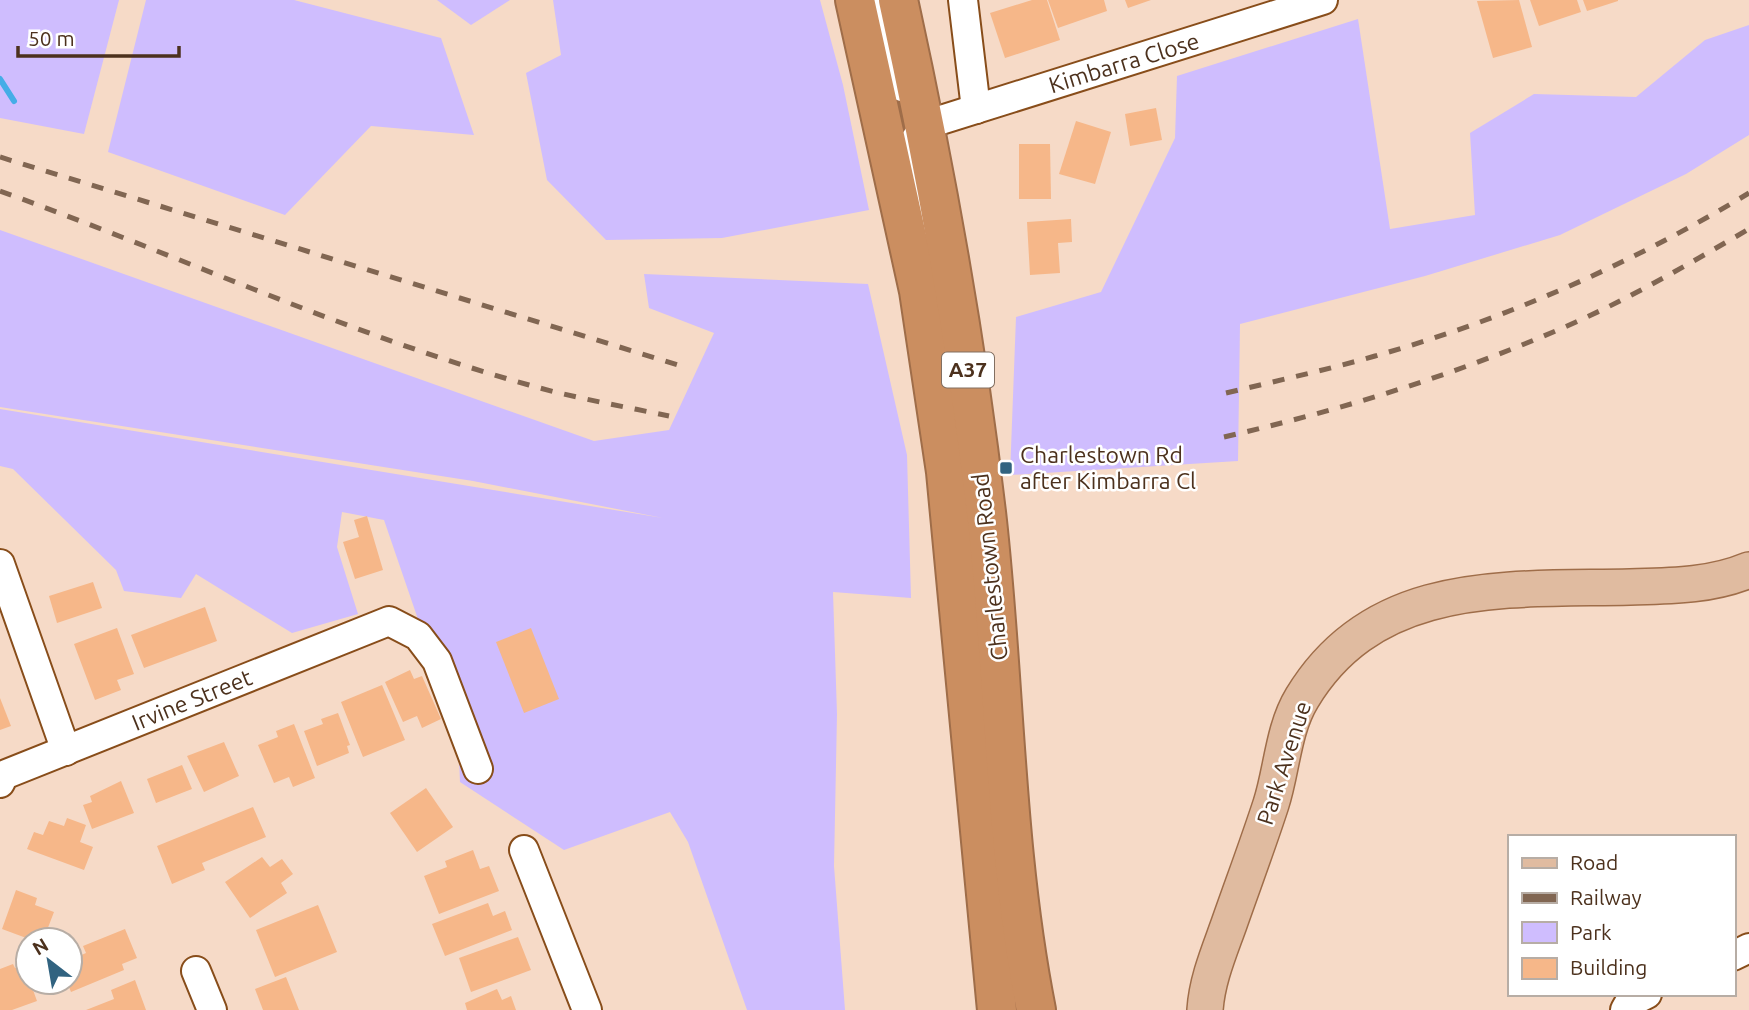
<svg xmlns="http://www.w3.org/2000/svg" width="1749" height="1010" font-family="Ubuntu,sans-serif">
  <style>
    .green { fill: #cfbdfe }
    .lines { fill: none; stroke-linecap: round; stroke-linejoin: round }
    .stream { stroke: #45ade7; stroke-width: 6 }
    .building { fill: #f6b789 }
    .minor-casing { stroke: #884d1a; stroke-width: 32 }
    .major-casing { stroke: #9f6d49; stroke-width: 38 }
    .highway-casing { stroke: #9f6d49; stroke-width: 42 }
    .minor { stroke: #fff; stroke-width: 28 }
    .major { stroke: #e0bba0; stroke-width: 35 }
    .highway { stroke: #cb8e60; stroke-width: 38 }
    .rail { stroke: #816652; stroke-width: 5; stroke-dasharray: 12 12; stroke-linecap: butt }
    .poi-dot { fill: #316380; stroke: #fff; stroke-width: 2.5 }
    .labels { text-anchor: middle; stroke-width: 5; stroke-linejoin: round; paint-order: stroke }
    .shield { fill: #fff; stroke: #826f61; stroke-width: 2 }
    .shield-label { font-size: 21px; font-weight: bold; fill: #4c311d }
    .street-label { font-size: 23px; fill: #4c311d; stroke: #fff }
    .poi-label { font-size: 23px; fill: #4c311d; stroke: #fff; text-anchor: start }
  </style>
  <rect width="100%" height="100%" fill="#f6dac7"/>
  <!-- green -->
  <g class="green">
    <path d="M 0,0 L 119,0 L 84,134 L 0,118 Z"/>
    <path d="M 146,0 L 294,0 L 441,38 L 474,135 L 371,126 L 285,215 L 108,152 Z"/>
    <path d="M 437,0 L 510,0 L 471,25 Z"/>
    <path d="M 553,0 L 820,0 L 843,85 L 869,210 L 722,238 L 606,240 L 547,180 L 526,73 L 561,55 Z"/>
    <path d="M 1358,19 L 1390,229 L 1475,215 L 1470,133 L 1534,94 L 1636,97 L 1705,40 L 1749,25 L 1749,135 L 1686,174 L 1560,235 L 1425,276 L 1240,324 L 1238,461 L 1010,475 L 1016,317 L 1101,292 L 1175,138 L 1177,76 Z"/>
    <path d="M 0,230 L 594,441 L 669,430 L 714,333 L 649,308 L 644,274 L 868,284 L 907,455 L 911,598 L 833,592 L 837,714 L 834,866 L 845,1010 L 747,1010 L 688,842 L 670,812 L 564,850 L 460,782 L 458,736 L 384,520 L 342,512 L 337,547 L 358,614 L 292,633 L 196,574 L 181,598 L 124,591 L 116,570 L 13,469 L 0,466 L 0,409 L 663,518 L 473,481 L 0,407 Z"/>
  </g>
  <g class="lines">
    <!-- stream -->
    <path class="stream" d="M 0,79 L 14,101"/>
  </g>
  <!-- building -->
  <g class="building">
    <path d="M 1032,0 L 1047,0 L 1060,40 L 1005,58 L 990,13 Z"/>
    <path d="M 1048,0 L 1104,0 L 1107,11 L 1058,28 Z"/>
    <path d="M 1125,0 L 1151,0 L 1128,8 Z"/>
    <path d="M 1519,0 L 1532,47 L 1493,58 L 1477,1 Z"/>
    <path d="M 1530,0 L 1577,0 L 1581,12 L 1539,26 Z"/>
    <path d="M 1583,0 L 1618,0 L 1618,1 L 1587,11 Z"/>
    <path d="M 1156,108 L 1162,140 L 1130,146 L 1125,114 Z"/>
    <path d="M 1076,121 L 1111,132 L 1095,184 L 1059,174 Z"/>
    <path d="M 1019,144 L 1050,144 L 1051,199 L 1019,199 Z"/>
    <path d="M 1071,219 L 1072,242 L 1058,243 L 1060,273 L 1030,275 L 1027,222 Z"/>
    <path d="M 367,516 L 383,570 L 355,579 L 343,542 L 359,537 L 354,520 Z"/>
    <path d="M 93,582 L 102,608 L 57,623 L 49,596 Z"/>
    <path d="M 205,607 L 217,641 L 144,668 L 131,635 Z"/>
    <path d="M 117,628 L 134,674 L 117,680 L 121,690 L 95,700 L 74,644 Z"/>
    <path d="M 531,628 L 559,699 L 524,713 L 496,642 Z"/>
    <path d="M 410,670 L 414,679 L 422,676 L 441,719 L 422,728 L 417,716 L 403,722 L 385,682 Z"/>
    <path d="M 382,685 L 405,740 L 363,757 L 341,702 Z"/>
    <path d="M 0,698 L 11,726 L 0,730 Z"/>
    <path d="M 338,713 L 350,745 L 347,746 L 349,753 L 317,766 L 304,731 L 323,724 L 321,719 Z"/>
    <path d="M 294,724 L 315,778 L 293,787 L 289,777 L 274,783 L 258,745 L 278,737 L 276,731 Z"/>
    <path d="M 224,742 L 239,776 L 204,792 L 187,756 Z"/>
    <path d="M 182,765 L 192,789 L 156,803 L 147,779 Z"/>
    <path d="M 121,781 L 134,813 L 92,829 L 83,805 L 92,802 L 90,796 Z"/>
    <path d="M 426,788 L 453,827 L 417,852 L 390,813 Z"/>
    <path d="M 253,807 L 266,837 L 202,863 L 205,870 L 172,884 L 157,846 Z"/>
    <path d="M 67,818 L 86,825 L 80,842 L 93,847 L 84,870 L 27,849 L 34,832 L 43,835 L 49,821 L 64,826 Z"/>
    <path d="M 473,850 L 480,869 L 489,866 L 499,891 L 439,914 L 424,876 L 447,867 L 445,861 Z"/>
    <path d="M 262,857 L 270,867 L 282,859 L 293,874 L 281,883 L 287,893 L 250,918 L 225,882 Z"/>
    <path d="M 16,890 L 37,898 L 35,905 L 54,912 L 44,938 L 31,933 L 29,939 L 2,929 Z"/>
    <path d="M 488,903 L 493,916 L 505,911 L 512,930 L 445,956 L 432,924 Z"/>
    <path d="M 318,905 L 337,952 L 275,977 L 256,930 Z"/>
    <path d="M 125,929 L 137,958 L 122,964 L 124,970 L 71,992 L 67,982 L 70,982 L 70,960 L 86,953 L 83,946 Z"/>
    <path d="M 518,937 L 531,970 L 471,992 L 459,958 Z"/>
    <path d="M 13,964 L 15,968 L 24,965 L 37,1001 L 12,1010 L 0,1010 L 0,969 Z"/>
    <path d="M 286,977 L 299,1010 L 263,1010 L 255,989 Z"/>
    <path d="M 135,980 L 146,1010 L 86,1010 L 114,999 L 111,990 Z"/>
    <path d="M 497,989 L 502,1000 L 511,996 L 516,1010 L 467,1010 L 465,1003 Z"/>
  </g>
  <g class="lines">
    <!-- minor casing -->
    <g class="minor-casing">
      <g id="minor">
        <path d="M 868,0 L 902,87"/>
        <path d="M 963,0 L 976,109"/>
        <path d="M 925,125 L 1323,0"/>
        <path d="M 922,242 L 923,222 L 909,149 L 925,125"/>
        <path d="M 0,564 L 66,751"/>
        <path d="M 0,783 L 4,775 L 389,621 L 418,636 L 437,661 L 478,769"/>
        <path d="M 524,850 L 587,1010"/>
        <path d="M 1733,956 L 1749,948"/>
        <path d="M 196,971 L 212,1010"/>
        <path d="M 1625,1010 L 1629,1003 L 1647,994"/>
      </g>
    </g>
    <!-- major casing -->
    <g class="major-casing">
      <path id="major" d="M 1205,1010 C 1207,980 1219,952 1229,924 C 1243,884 1258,844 1271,804 C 1282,770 1283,729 1302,698 C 1375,577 1508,590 1630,587 C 1670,586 1711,586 1749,570"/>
    </g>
    <!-- highway casing -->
    <g class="highway-casing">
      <g id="highway">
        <path d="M 855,0 L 919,291 L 946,472 L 997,1010"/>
        <path d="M 898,0 C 936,173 967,345 987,521 C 1005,684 1004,849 1036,1010"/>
      </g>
    </g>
    <!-- minor -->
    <use href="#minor" class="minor"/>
    <!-- major -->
    <use href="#major" class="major"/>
    <!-- highway -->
    <use href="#highway" class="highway"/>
    <!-- rail -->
    <g class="rail">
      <path d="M 0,157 L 688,368"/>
      <path d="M 0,191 C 175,254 350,335 529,385 C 574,398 622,406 669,416"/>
      <path d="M 1226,393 C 1276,381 1326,370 1375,356 C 1506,319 1633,263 1749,193"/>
      <path d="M 1224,437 C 1345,409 1462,373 1576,322 C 1636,295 1692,262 1749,229"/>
    </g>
  </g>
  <!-- markers -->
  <rect class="poi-dot" x="999" y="461" width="14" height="14" rx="3.5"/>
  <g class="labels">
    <!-- shield labels -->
    <rect class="shield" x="942" y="352.5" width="52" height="35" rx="5"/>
    <g class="shield-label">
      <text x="968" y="377">A37</text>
    </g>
    <!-- street labels -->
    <g class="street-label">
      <text transform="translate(1124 63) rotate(-17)" y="8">Kimbarra Close</text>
      <text transform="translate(990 567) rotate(-96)" y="8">Charlestown Road</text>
      <text transform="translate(192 700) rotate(-22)" y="8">Irvine Street</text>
      <text transform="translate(1284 763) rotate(-72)" y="8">Park Avenue</text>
    </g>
    <!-- poi labels -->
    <g class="poi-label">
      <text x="1020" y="463">Charlestown Rd<tspan x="1020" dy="26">after Kimbarra Cl</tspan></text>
    </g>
  </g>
  <!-- legend -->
  <rect x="1508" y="835" width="228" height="161" fill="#ffffff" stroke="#b7ada5" stroke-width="2"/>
  <rect x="1522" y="858" width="35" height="10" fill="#e0bba0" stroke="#b7ada5" stroke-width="2"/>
  <text x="1570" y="870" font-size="21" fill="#4c311d">Road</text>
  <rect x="1522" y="893" width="35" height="10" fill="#816652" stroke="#b7ada5" stroke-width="2"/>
  <text x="1570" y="905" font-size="21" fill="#4c311d">Railway</text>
  <rect x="1522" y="922" width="35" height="21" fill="#cfbdfe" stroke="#b7ada5" stroke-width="2"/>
  <text x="1570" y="940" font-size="21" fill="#4c311d">Park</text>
  <rect x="1522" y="958" width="35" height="21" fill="#f6b789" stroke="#b7ada5" stroke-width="2"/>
  <text x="1570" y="975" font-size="21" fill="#4c311d">Building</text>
  <!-- north arrow -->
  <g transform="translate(49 961) rotate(329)"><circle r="33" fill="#ffffff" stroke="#b7ada5" stroke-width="2"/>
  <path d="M0-5L12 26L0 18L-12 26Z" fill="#316380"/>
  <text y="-10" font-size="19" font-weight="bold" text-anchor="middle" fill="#4c311d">N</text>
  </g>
  <!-- scale -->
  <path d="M18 46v10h161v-10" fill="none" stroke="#4c311d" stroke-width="3.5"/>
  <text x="28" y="46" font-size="21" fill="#4c311d" stroke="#ffffff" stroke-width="5" paint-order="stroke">50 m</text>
</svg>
